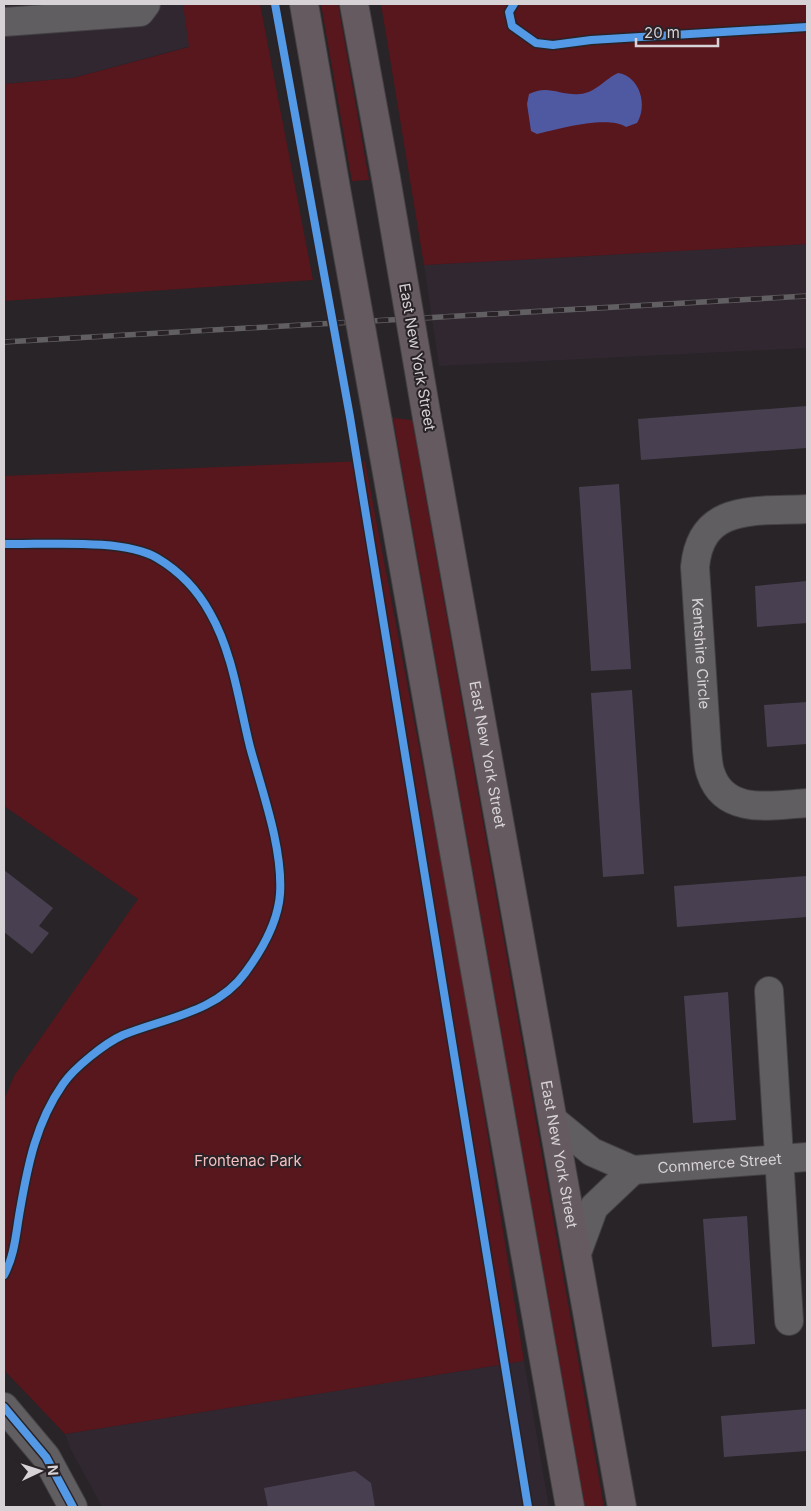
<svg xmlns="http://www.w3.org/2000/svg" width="811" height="1511" font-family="Inter,sans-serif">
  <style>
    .built { fill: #312731 }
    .green { fill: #58161d }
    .water { fill: #4f59a2 }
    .building { fill: #484051 }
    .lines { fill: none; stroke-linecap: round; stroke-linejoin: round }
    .minor-casing { stroke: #434143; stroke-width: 30 }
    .major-casing { stroke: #434143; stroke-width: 30 }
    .minor { stroke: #615e61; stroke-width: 28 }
    .major { stroke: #645a60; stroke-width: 28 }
    .rail-casing { stroke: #615f61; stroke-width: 5.5 }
    .rail { stroke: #292328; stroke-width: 4; stroke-dasharray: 11; stroke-linecap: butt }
    .major-bridge-casing { stroke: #434143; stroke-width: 30; stroke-linecap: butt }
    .major-bridge { stroke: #645a60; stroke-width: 28 }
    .cycleway-casing { stroke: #292328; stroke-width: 11 }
    .cycleway { stroke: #5399e6; stroke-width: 8 }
    .labels { text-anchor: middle; stroke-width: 4; stroke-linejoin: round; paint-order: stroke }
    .street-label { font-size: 15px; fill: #d6d2d5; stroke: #292328 }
    .park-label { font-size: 15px; fill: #f5bfbf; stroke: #292328 }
  </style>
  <rect width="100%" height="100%" fill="#282427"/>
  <!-- built -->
  <g class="built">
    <path d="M 4,4 L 183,4 L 190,46 L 73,78 L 4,84 Z"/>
    <path d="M 807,244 L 807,348 L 439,366 L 424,265 Z"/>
    <path d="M 524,1361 L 549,1507 L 102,1507 L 71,1450 L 65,1434 Z"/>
  </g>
  <!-- green -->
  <g class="green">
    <path d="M 183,4 L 260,4 L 313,280 L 4,301 L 4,84 L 73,78 L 189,47 Z"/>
    <path d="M 321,4 L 338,4 L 369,180 L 352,181 Z"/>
    <path d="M 381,4 L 807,4 L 807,244 L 424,265 Z"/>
    <path d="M 393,418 L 412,420 L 604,1507 L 585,1507 Z"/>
    <path d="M 365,461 L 460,964 L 524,1361 L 65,1434 L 4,1370 L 4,1100 L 14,1076 L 138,899 L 4,806 L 4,476 Z"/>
  </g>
  <!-- water -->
  <path class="water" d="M 618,73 C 640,76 648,106 637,123 L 626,127 C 608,115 558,129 537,134 L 531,131 L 527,104 L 529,94 C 548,84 561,96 580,94 C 595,93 605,79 618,73 Z"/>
  <!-- building -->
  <g class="building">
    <path d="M 807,406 L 807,448 L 641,460 L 638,419 Z"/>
    <path d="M 619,484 L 631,669 L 591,671 L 579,487 Z"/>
    <path d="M 807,581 L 807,623 L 757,627 L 755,586 Z"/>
    <path d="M 632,690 L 644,874 L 603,877 L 591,693 Z"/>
    <path d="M 807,702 L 807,744 L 767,747 L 764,705 Z"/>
    <path d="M 4,870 L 53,908 L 39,926 L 49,933 L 32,954 L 4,932 Z"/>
    <path d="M 807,876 L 807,917 L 677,927 L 674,886 Z"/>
    <path d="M 728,992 L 736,1120 L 693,1123 L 684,996 Z"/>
    <path d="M 747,1216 L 755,1344 L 712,1347 L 703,1219 Z"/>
    <path d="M 807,1409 L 807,1451 L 724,1457 L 721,1416 Z"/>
    <path d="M 355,1471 L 371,1483 L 375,1507 L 268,1507 L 264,1488 Z"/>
  </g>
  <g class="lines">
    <!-- minor casing -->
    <g class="minor-casing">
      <g id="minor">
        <path d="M 4,22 L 140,12 L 146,4"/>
        <path id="s1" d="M 807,509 C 757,512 701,502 695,567 L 707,751 C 708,758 708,767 711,774 C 725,816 774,805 807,803"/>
        <path d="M 769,991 L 789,1321"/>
        <path id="s2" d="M 553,1120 L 592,1152 L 633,1170 L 807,1157"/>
        <path d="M 577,1253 L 594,1207 L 633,1170"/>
        <path d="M 4,1407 L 46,1457 L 73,1507"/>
      </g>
    </g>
    <!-- major casing -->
    <g class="major-casing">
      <g id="major">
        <path d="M 304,4 L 335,183"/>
        <path d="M 354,4 L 386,178"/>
        <path id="s3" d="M 427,418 L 622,1507"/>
        <path d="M 378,422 L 570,1507"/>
      </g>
    </g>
    <!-- minor -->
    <use href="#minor" class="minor"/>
    <!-- major -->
    <use href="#major" class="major"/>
    <!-- rail casing -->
    <g class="rail-casing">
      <path id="rail" d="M 4,342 L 807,296"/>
    </g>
    <!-- rail -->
    <use href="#rail" class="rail"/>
    <!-- major-bridge casing -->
    <g class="major-bridge-casing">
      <g id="major-bridge">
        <path d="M 386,178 L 427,418"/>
        <path d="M 335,183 L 378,422"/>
      </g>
    </g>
    <!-- major-bridge -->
    <use href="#major-bridge" class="major-bridge"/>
    <!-- cycleway casing -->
    <g class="cycleway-casing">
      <g id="cycleway">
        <path d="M 275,4 L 350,417 L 528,1507"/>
        <path d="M 514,4 L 509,12 L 512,26 L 536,43 L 553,45 L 591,40 L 807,27"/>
        <path d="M 4,544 C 44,545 123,538 157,558 C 179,571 198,591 210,613 C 233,653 239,703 250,747 C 262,791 283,848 280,894 C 278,922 262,950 245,973 C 217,1012 165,1018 123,1035 C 105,1043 74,1068 63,1084 C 36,1123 28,1164 20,1210 C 16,1232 15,1255 4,1275"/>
        <path d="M 4,1407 L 46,1457 L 73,1507"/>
      </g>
    </g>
    <!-- cycleway -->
    <use href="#cycleway" class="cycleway"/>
  </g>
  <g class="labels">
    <!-- street labels -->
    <g class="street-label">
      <text transform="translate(417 357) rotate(80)" y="5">East New York Street</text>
      <text dy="5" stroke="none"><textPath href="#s1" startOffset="230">Kentshire Circle</textPath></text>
      <text dy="5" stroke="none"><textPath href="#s3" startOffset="342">East New York Street</textPath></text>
      <text dy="5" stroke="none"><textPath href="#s3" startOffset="748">East New York Street</textPath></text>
      <text dy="5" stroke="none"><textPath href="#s2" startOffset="182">Commerce Street</textPath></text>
    </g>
    <!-- park labels -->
    <g class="park-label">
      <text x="248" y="1166">Frontenac Park</text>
    </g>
  </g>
  <!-- border -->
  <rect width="811" height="1511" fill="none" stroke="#d6d2d5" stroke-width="10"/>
  <!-- north arrow -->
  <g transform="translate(40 1471) rotate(86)" stroke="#292328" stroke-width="4" paint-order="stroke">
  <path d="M0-4L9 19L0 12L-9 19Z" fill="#d6d2d5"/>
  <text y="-8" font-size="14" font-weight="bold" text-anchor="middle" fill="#d6d2d5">N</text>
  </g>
  <!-- scale -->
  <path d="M636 38v8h82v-8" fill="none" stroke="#d6d2d5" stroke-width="2.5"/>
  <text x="644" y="38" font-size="15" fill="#d6d2d5" stroke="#292328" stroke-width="4" paint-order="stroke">20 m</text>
</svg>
